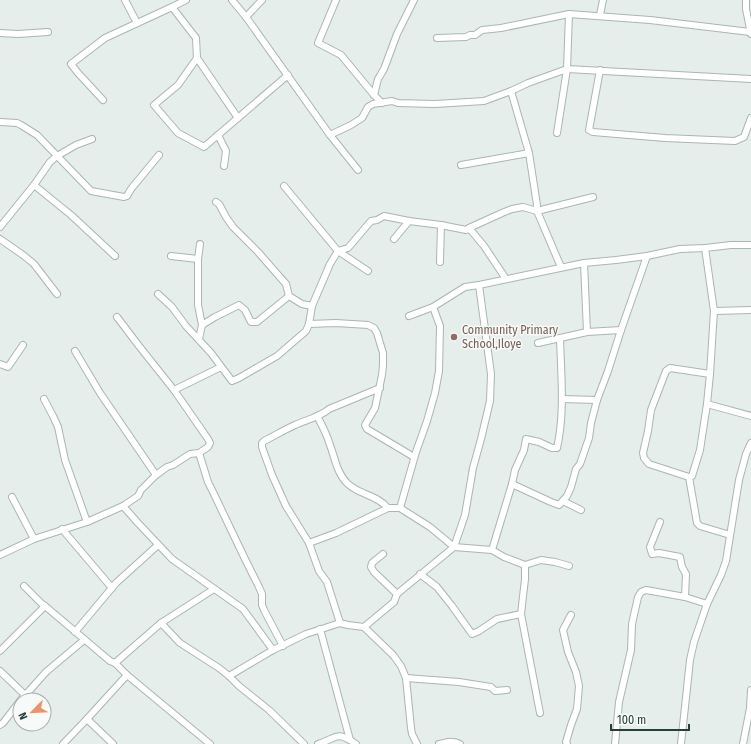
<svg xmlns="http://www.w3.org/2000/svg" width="751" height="744" font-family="'Fira Sans Condensed',sans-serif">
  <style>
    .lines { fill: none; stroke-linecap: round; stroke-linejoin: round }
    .street-casing { stroke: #a9b6b3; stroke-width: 8 }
    .street { stroke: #fff; stroke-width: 6 }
    .education-dot { fill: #8d6e63; stroke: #f7faf9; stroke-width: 1.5 }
    .labels { text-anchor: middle; stroke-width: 3; stroke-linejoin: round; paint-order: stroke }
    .education-label { font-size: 12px; fill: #785e54; stroke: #f7faf9; text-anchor: start }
  </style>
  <rect width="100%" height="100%" fill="#e6eeeb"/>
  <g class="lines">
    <!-- street casing -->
    <g class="street-casing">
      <g id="street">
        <path d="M 125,0 L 137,23"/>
        <path d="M 186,0 L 172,7 L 196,38 L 197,58 L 178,85 L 154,105 L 178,133 L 204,147 L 218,135"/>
        <path d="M 232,0 L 246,17 L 330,135 L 358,170"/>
        <path d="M 336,0 L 318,43 L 341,55 L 374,95 L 382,103"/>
        <path d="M 746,0 L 746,9 L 751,34"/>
        <path d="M 600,15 L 603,0"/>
        <path d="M 246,17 L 262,0"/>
        <path d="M 0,33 L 18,34 L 48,32"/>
        <path d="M 437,38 L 466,37 L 470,35 L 475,35 L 482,30 L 501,28 L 569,14 L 650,20 L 750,32"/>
        <path d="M 197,58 L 238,118"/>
        <path d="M 600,70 L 589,130 L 593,132 L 665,138 L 735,141 L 744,137 L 751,118"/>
        <path d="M 511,91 L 529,153 L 537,205 L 537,211 L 561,267"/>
        <path d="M 374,95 L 378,79 L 384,69 L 397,34 L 414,0"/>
        <path d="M 103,100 L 78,73 L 71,64 L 105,38 L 172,7"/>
        <path d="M 0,122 L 17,123 L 21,125 L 37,135 L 91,191 L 124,197 L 127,196 L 131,189 L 159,155"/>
        <path d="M 557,133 L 567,69 L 569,14"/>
        <path d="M 330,135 L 351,125 L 362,118 L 368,107 L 373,104 L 392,101 L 398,103 L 435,104 L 484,101 L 511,91 L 528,83 L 567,69 L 751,79"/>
        <path d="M 461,165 L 529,153"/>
        <path d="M 224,166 L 226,151 L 218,135 L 288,75"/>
        <path d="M 34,185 L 71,215 L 115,256"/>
        <path d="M 284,186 L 338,251 L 368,271"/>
        <path d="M 216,202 L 219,204 L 226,217 L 233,227 L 258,252 L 286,284 L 289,296 L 302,304 L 312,306"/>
        <path d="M 0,227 L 34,185 L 50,162 L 57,156 L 76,145 L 92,139"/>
        <path d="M 469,228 L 502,213 L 512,209 L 523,207 L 537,211 L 593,197"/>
        <path d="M 0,239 L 23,255 L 34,264 L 57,294"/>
        <path d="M 394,239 L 409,221"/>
        <path d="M 200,244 L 198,259 L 198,305 L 202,325"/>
        <path d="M 171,256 L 198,259"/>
        <path d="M 440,262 L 441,225"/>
        <path d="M 584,263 L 587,332"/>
        <path d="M 158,294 L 172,307 L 186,326 L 211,353 L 232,381 L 239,378 L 277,356 L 306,331 L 309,324 L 312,306 L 330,264 L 338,251 L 348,248 L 371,221 L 377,220 L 384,216 L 409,221 L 441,225 L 466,230 L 469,228 L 484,246 L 506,279"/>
        <path d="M 714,311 L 751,310"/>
        <path d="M 409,316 L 433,307 L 465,287 L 479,285 L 584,263 L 616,260 L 647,256 L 680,249 L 705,248 L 731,245 L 751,245"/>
        <path d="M 309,324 L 336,323 L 368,325 L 374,328 L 377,333 L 383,353 L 383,365 L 382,375 L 375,408 L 365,425 L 367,429 L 414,457"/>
        <path d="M 199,339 L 202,325 L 215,317 L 239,305 L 245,310 L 251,322 L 257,322 L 289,296"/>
        <path d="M 538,343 L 587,332 L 621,330"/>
        <path d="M 75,351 L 100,393 L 156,475"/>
        <path d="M 0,364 L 8,367 L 23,345"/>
        <path d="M 174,390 L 221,367"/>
        <path d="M 44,399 L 53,416 L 58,427 L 65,460 L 87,522"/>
        <path d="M 562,399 L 597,400"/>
        <path d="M 707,404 L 751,416"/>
        <path d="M 317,416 C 322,425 327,435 330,445 C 335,458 337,474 348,484 C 360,495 377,495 388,508"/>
        <path d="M 199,453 L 208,482 L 213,492 L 245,559 L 259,587 L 262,594 L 262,605 L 264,610 L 283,646"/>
        <path d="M 689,477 L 692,476 L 700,450 L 707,404 L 710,374 L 714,311 L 705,248"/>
        <path d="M 689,477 L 649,464 L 644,458 L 643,453 L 648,431 L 651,410 L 666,371 L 670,368 L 710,374"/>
        <path d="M 689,477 L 697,523 L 700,526 L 730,535"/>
        <path d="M 512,484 L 551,502 L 559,505 L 567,496 L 571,487 L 576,469 L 580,464 L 589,438 L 591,423 L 597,400 L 608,371 L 621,330 L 647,256"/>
        <path d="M 12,497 L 34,539"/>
        <path d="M 563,501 L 581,510"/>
        <path d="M 123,506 L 138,523 L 172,559 L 243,609 L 273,650"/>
        <path d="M 400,508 L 416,452 L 427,421 L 435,393 L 439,371 L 440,326 L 433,307"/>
        <path d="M 660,522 L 650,547 L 652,554 L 659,553 L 680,557 L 682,567 L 686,574 L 685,597"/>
        <path d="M 62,529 L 112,588"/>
        <path d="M 309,543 L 336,533 L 388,508 L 400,508 L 430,527 L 454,547 L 492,550 L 504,557 L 525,565"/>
        <path d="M 492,550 L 512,484 L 515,470 L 524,450 L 526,439 L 539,442 L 552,448 L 557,448 C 565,413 561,374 560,338"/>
        <path d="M 383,554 L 372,563 L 371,567 L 374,572 L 397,594"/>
        <path d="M 0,555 L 34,539 L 87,522 L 123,506 L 138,496 L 141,490 L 156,475 L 167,467 L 173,465 L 190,454 L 199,453 L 208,447 L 210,443 L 208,439 L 174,390 L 139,346 L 117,317"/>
        <path d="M 420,574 L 437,587 L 452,606 L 472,634 L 479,631 L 497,619 L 521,614"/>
        <path d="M 24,586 L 42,604 L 45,606 L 110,661 L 115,663 L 127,675 L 210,744"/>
        <path d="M 161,623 L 180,643 L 219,668 L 229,676 L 239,686 L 269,710 L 304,744"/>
        <path d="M 340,623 L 327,582 L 319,571 L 309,543 L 286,506 L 272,475 L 262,447 L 262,443 L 264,441 C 274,436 284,430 295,425 C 306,420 320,417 329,409 L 380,388"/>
        <path d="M 364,627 L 394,602 L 397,594 L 454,547 L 465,515 L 473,468 L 481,439 L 490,401 L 491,374 L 479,285"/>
        <path d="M 320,629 L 350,740"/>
        <path d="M 75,632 L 116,583 L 158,545"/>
        <path d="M 0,651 L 45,606"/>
        <path d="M 115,663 L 161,623 L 214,589"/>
        <path d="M 0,671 L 25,695"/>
        <path d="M 229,676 L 273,650 L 306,634 L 340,623 L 348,625 L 364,627 L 393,655 L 401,666 L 406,678 L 411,728 L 412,734 L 417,744"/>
        <path d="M 406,678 L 459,682 L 491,687 L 495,691 L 507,690"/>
        <path d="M 21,700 L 46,672 L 84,640"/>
        <path d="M 540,713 L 521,614 L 525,579 L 525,565 L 541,560 L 555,562 L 569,566"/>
        <path d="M 87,719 L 113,744"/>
        <path d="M 0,725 L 3,723 L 20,701"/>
        <path d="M 63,744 L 87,719 L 127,675"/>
        <path d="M 318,744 C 338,738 335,730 356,744"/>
        <path d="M 439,744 C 447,742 453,740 460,744"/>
        <path d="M 567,744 L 566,742 L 571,725 L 577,709 L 579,686 L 576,672 L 568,652 L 563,630 L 571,615"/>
        <path d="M 615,744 L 619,702 L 631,650 L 632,624 L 638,597 L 641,592 L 646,590 L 685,597 L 707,604"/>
        <path d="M 681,744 L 690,660 L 694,642 L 707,604 L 721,575 L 726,561 L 739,480 L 746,454 L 751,443"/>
        <path d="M 743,744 L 750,708 L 751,690"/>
      </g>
    </g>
    <!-- street -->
    <use href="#street" class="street"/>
  </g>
  <!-- markers -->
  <circle class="education-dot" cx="454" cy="337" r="4"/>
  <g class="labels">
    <!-- education labels -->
    <g class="education-label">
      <text x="462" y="334">Community Primary<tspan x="462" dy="14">School,Iloye</tspan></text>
    </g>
  </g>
  <!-- north arrow -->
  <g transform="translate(32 712) rotate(246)"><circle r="19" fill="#f7faf9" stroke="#a3afad"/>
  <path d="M0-3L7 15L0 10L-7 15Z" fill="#ea9368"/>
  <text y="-6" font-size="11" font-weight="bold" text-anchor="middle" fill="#263f3b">N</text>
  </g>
  <!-- scale -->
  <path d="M611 724v6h78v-6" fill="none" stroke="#263f3b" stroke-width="2"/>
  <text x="617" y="724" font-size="12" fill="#263f3b" stroke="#f7faf9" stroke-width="3" paint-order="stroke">100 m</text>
</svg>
